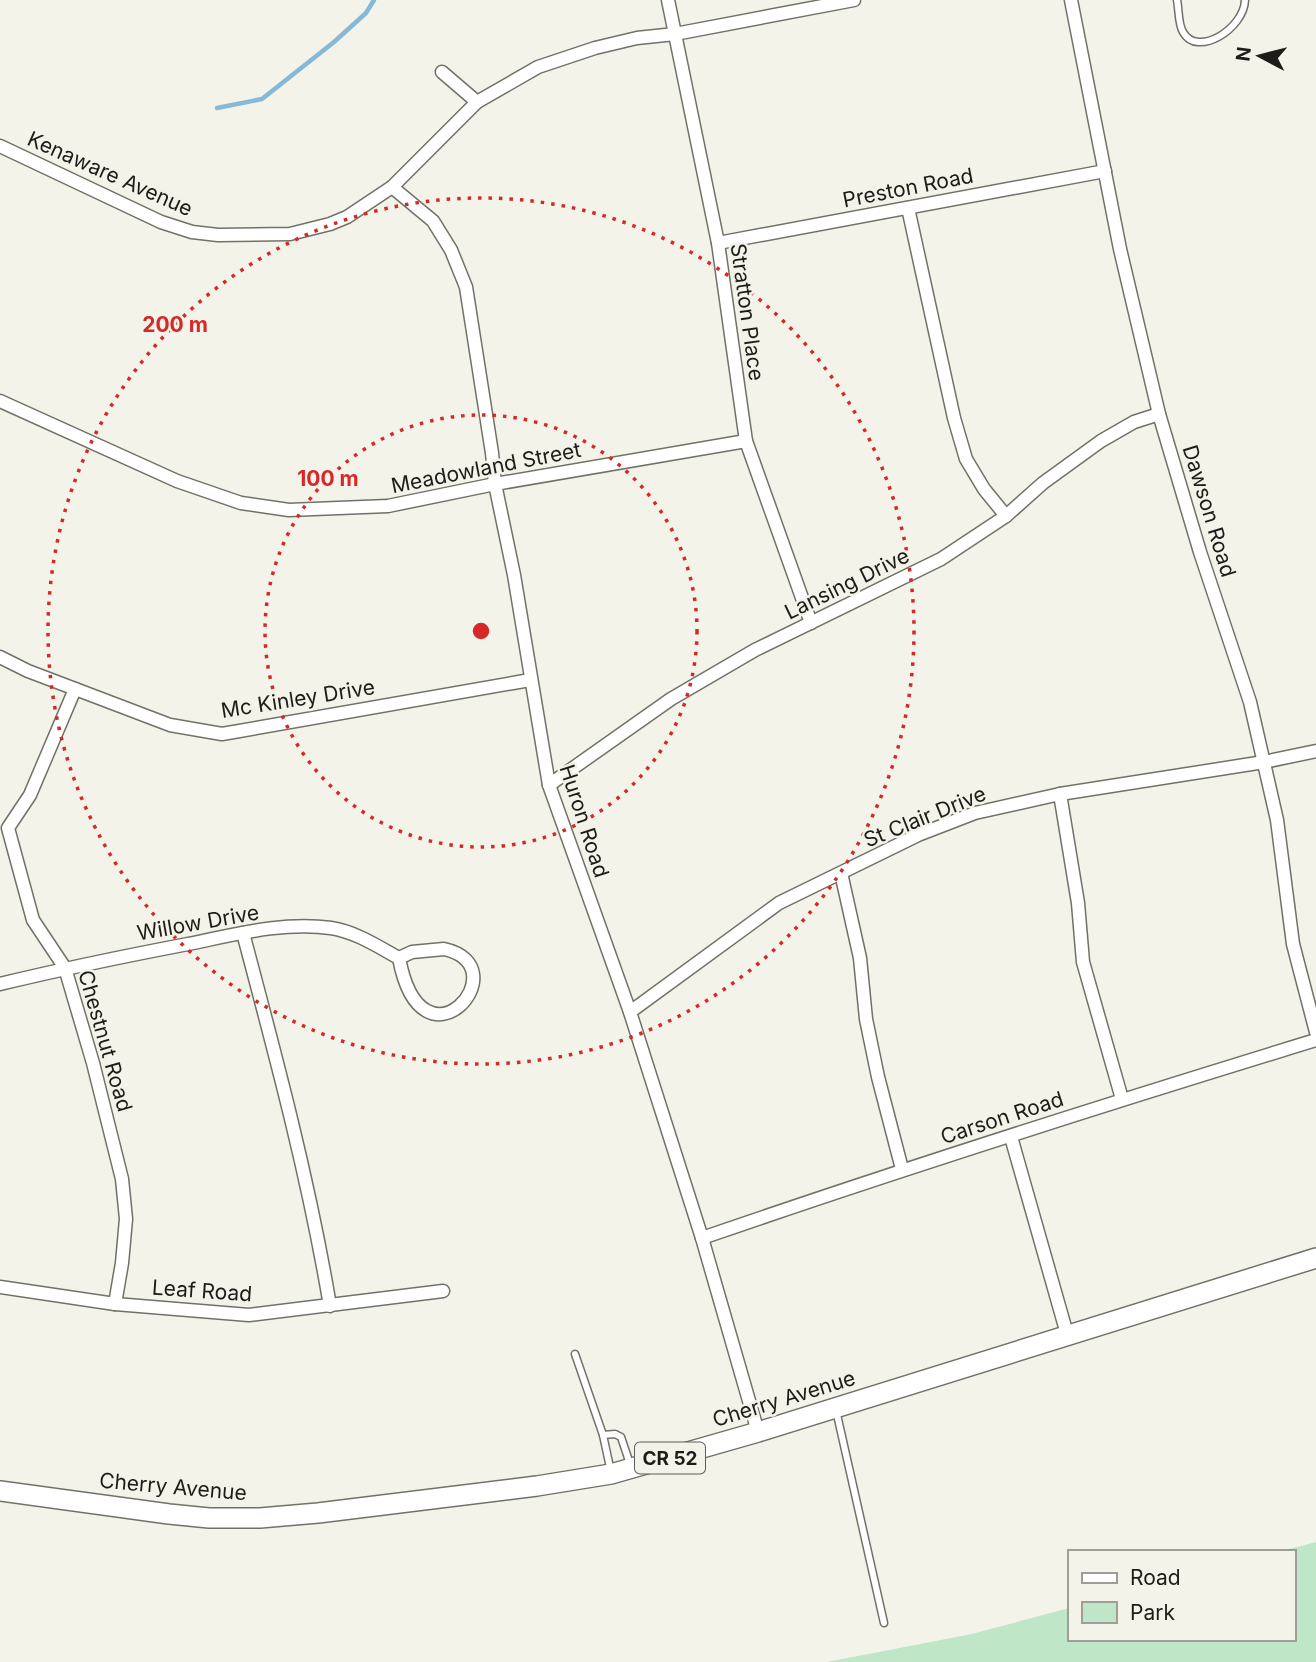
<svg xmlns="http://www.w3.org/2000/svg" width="1316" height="1662" font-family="Inter,sans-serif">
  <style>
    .green { fill: #bee6c7 }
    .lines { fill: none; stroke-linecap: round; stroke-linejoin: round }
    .stream { stroke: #85b9d7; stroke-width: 4.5 }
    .lane-casing { stroke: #727168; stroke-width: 9 }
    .street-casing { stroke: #727168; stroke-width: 15 }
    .primary-casing { stroke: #727168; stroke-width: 22 }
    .lane { stroke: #fff; stroke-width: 6 }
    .street { stroke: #fff; stroke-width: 12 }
    .primary { stroke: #fff; stroke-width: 19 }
    .ring { fill: none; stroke: #d62828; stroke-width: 3.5; stroke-dasharray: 3.5 7 }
    .labels { text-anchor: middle; stroke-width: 5; stroke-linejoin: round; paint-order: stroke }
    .shield { fill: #f4f3e9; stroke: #5e5c57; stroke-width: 2 }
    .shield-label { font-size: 19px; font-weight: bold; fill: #1d1c19 }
    .street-label { font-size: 21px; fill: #1d1c19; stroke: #f4f3e9 }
    .centre { fill: #d62828; stroke: #f4f3e9; stroke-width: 3.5 }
    .ring-label { font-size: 21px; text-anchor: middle; font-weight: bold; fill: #d62828; stroke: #f4f3e9; stroke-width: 5; stroke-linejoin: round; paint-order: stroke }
  </style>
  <rect width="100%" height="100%" fill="#f4f3e9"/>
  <!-- green -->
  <path class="green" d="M 1316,1542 L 1316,1662 L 827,1662 L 972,1634 L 1069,1608 L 1069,1639 L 1293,1639 L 1293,1552 L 1278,1552 Z"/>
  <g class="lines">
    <!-- stream -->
    <path class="stream" d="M 217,108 L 262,99 L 334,42 L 366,13 L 374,0"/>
    <!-- lane casing -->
    <g class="lane-casing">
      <g id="lane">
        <path d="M 1177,0 C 1179,9 1178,24 1183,32 C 1197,58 1244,29 1245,0"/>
        <path d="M 575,1354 L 603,1435 L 611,1472"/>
        <path d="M 836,1410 L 884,1623"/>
        <path d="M 603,1435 L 615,1434 L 621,1437 L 631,1467"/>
      </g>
    </g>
    <!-- street casing -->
    <g class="street-casing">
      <g id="street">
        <path d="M 668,0 L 718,243 L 746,441 L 811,623"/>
        <path d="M 1071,0 L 1120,249 L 1159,414 L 1200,552 L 1250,702 L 1277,820 L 1293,944 L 1316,1032"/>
        <path d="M 442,72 L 477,102"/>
        <path d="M 0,146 L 161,222 L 192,232 L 218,235 L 290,234 L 330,224 L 347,217 L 392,187 L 477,102 L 538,67 L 595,48 L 637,38 L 675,34 L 854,0"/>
        <path d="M 392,187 L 433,221 L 451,250 L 466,287 L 492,453 L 495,484 L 514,575 L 549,785 L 630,1012 L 702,1238 L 758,1432"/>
        <path d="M 908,208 L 954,418 L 966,459 L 984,489 L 1006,516"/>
        <path d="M 718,243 L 1105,171"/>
        <path d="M 0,401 L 177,481 L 241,503 L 289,510 L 388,506 L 495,484 L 746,441"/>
        <path d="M 0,657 L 28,671 L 170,725 L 222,734 L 530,680"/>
        <path d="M 75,689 L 30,795 L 8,828 L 33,920 L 65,968 L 93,1063 L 122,1179 L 126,1219 L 122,1263 L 115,1304"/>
        <path d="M 549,785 L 671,699 L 755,650 L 941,559 L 1006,516 L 1043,483 L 1101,441 L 1134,422 L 1159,414"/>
        <path d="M 1060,794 L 1078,903 L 1083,962 L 1122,1099"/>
        <path d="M 841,873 L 860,958 L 866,1019 L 878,1077 L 902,1169"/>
        <path d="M 243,933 C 276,1057 309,1180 330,1306"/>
        <path d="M 444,949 C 522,966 422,1081 399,958 L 412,952 Z"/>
        <path d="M 0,984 C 62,969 125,956 188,944 C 233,935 284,921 331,928 C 356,932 377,946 399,958"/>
        <path d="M 630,1012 L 779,903 L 918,835 L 975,813 L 1060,794 L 1264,762 L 1316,751"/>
        <path d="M 1011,1137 L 1067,1334"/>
        <path d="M 702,1238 C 905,1168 1110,1103 1316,1040"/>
        <path d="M 0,1287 L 115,1304 L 249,1315 L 443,1291"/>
      </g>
    </g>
    <!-- primary casing -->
    <g class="primary-casing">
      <path id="primary" d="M 0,1491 L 169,1514 L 209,1518 L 260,1518 L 318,1513 L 537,1486 L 611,1474 L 758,1432 L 1316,1258"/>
    </g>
    <!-- lane -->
    <use href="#lane" class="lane"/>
    <!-- street -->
    <use href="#street" class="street"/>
    <!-- primary -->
    <use href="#primary" class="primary"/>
  </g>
  <!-- distance rings -->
  <g class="ring">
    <circle cx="481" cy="631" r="216"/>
    <circle cx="481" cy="631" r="433"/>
  </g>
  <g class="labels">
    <!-- shield labels -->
    <rect class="shield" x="635" y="1442.5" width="70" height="31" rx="5"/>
    <g class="shield-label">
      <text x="670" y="1465">CR 52</text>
    </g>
    <!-- street labels -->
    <g class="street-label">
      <text transform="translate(110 174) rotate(24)" y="7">Kenaware Avenue</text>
      <text transform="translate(908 188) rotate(-11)" y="7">Preston Road</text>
      <text transform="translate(747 312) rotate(82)" y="7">Stratton Place</text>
      <text transform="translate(486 468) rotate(-11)" y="7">Meadowland Street</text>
      <text transform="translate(1209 511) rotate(73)" y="7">Dawson Road</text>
      <text transform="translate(847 584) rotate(-26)" y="7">Lansing Drive</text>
      <text transform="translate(298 699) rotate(-9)" y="7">Mc Kinley Drive</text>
      <text transform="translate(925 817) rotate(-22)" y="7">St Clair Drive</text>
      <text transform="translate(584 821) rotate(72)" y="7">Huron Road</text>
      <text transform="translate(198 923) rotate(-10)" y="7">Willow Drive</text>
      <text transform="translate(105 1041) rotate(74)" y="7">Chestnut Road</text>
      <text transform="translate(1002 1118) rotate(-18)" y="7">Carson Road</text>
      <text transform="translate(202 1291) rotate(4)" y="7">Leaf Road</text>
      <text transform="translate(784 1399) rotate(-17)" y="7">Cherry Avenue</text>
      <text transform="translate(173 1487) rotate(5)" y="7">Cherry Avenue</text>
    </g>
  </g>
  <circle cx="481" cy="631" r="10" class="centre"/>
  <g class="ring-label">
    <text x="175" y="332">200 m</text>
    <text x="328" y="486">100 m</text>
  </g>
  <!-- legend -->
  <rect x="1068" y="1550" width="228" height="91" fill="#f4f3e9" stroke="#9e9d96" stroke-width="2"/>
  <rect x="1082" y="1573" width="35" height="10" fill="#ffffff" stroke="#9e9d96" stroke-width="2"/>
  <text x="1130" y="1585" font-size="21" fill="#1d1c19">Road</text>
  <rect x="1082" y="1602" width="35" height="21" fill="#bee6c7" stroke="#9e9d96" stroke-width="2"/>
  <text x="1130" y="1620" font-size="21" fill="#1d1c19">Park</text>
  <!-- north arrow -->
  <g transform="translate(1260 56) rotate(277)" stroke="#f4f3e9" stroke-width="5" paint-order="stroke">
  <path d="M0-5L12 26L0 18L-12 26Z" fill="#1d1c19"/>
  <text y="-10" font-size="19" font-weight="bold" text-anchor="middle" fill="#1d1c19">N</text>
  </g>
</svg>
